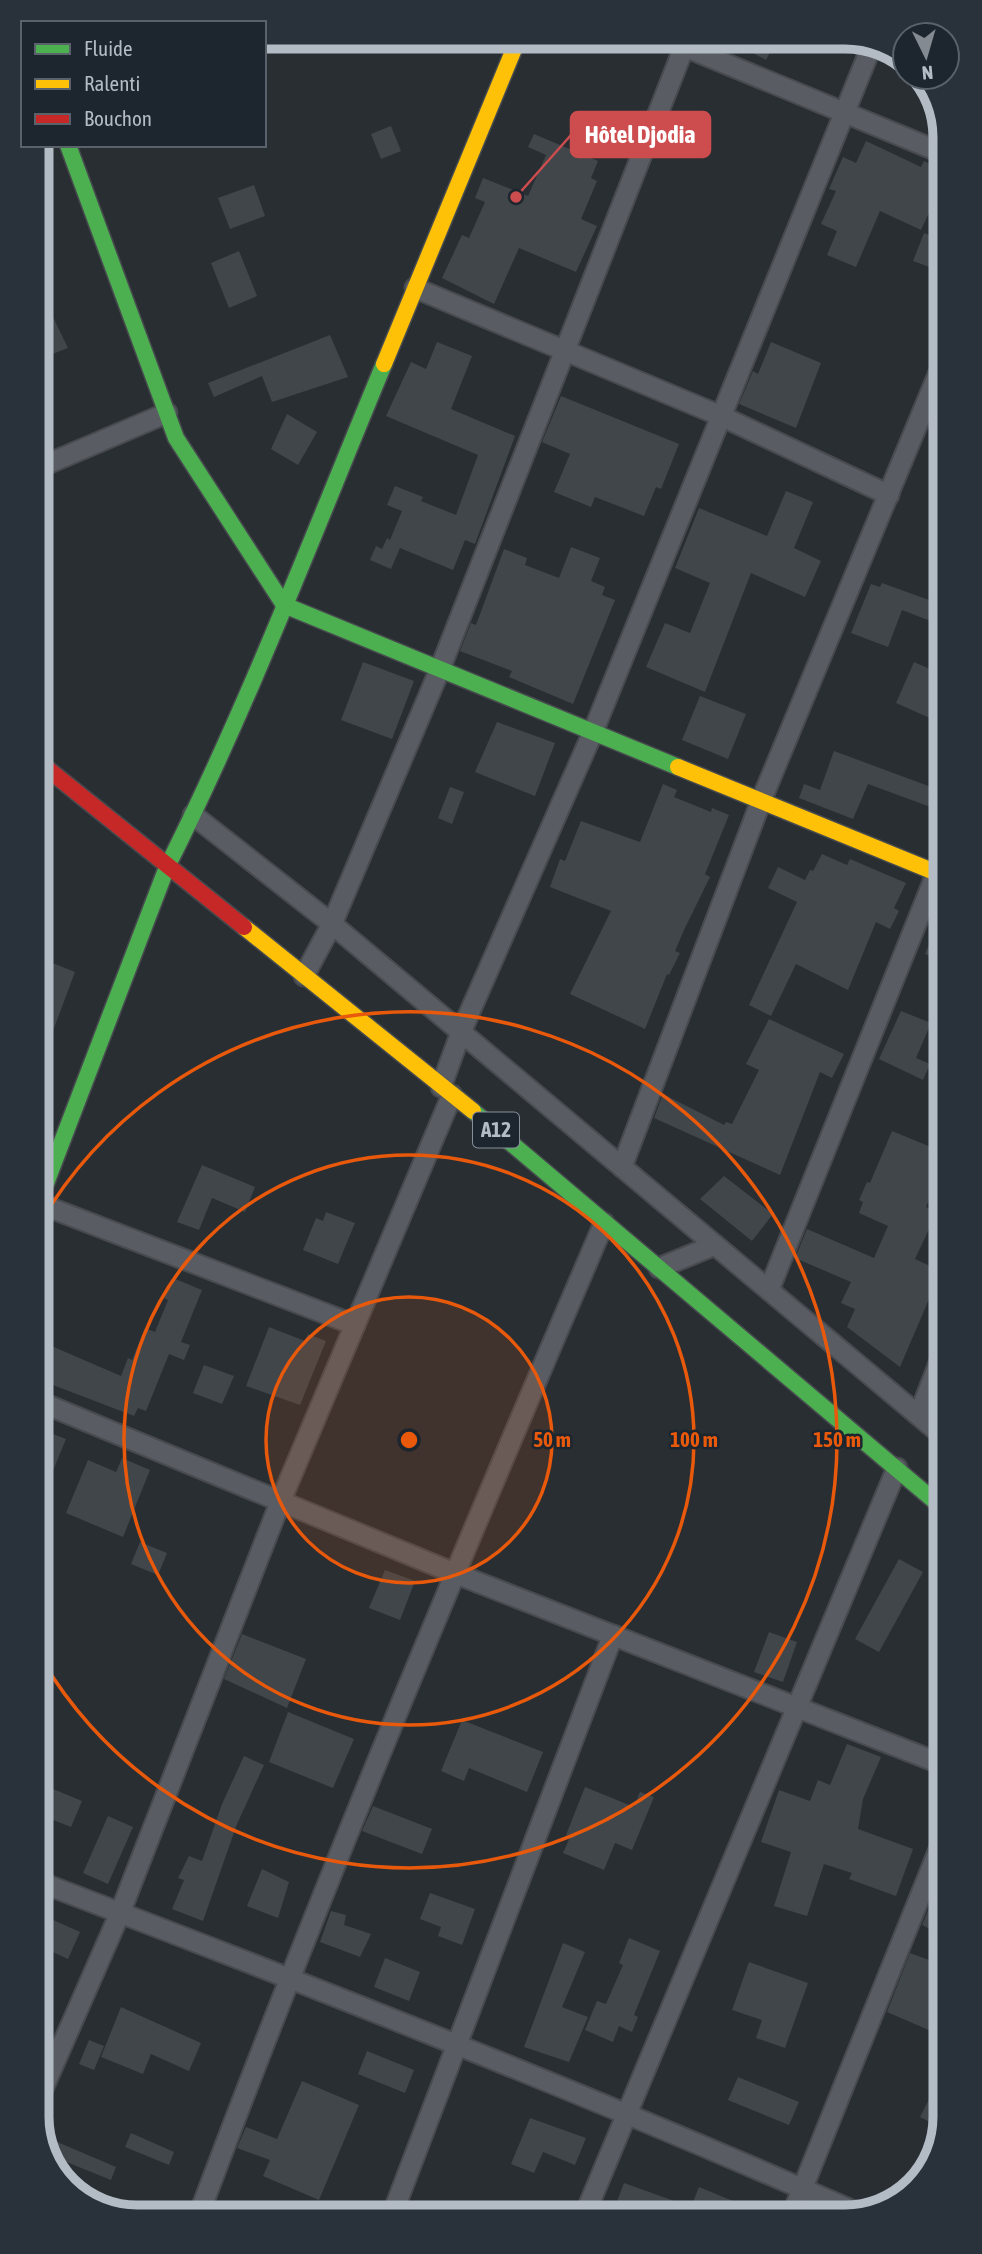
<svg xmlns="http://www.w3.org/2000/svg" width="982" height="2254" font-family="'Asap Condensed',sans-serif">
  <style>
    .building { fill: #41464a }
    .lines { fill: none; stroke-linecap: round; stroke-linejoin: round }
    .street-casing { stroke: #474a4e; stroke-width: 23 }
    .fast-casing { stroke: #474a4e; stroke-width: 19 }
    .slow-casing { stroke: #474a4e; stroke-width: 19 }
    .jam-casing { stroke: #474a4e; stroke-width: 19 }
    .street { stroke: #595c62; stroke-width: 19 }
    .fast { stroke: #4caf50; stroke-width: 16 }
    .slow { stroke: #ffc107; stroke-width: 16 }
    .jam { stroke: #c62828; stroke-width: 16 }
    .ring { fill: none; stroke: #e8590c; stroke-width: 3.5 }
    .labels { text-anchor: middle; stroke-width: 5; stroke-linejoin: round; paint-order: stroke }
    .shield { fill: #1d252e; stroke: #868e98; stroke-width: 2 }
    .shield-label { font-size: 21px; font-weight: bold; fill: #b3bbc5 }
    .rim { fill: none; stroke: #b3bbc5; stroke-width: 9 }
    .centre { fill: #e8590c; stroke: #1d252e; stroke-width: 3.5 }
    .ring-label { font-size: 21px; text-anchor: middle; font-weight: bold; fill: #e8590c; stroke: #1d252e; stroke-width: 5; stroke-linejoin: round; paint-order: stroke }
    .leader { fill: none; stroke: #cd4d4f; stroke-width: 2.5 }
    .callout-dot { fill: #cd4d4f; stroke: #1d252e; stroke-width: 2.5 }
    .callout { fill: #cd4d4f; stroke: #cd4d4f; stroke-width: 2.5 }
    .callout-label { font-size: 24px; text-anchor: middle; font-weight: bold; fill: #fff }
  </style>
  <rect width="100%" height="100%" fill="#292e33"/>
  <!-- building -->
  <g class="building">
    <path d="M 723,37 L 778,37 L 766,60 Z"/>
    <path d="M 391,126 L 401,151 L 381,159 L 371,134 Z"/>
    <path d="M 534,134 L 598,161 L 591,178 L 597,181 L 581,219 L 597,226 L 576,272 L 519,248 L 494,304 L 442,278 L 462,235 L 469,238 L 485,202 L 475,198 L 483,178 L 528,196 L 546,155 L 528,147 Z"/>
    <path d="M 866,141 L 921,167 L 924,161 L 940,169 L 940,189 L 921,230 L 880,211 L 856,267 L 827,255 L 837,231 L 821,224 L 836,191 L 829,189 L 843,157 L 856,163 Z"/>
    <path d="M 254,185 L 265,216 L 230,229 L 218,198 Z"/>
    <path d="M 924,233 L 940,239 L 940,271 L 913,261 Z"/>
    <path d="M 239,251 L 257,296 L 229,308 L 211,263 Z"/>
    <path d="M 50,311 L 68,348 L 42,358 L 38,348 L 37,316 Z"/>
    <path d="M 330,335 L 348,377 L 272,402 L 262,376 L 214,397 L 208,383 Z"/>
    <path d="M 437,342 L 472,356 L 451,409 L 515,436 L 475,544 L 465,540 L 453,570 L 400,548 L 391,569 L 370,560 L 376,546 L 382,549 L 387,538 L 390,540 L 402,511 L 387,505 L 395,486 L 423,497 L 421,501 L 456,515 L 478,455 L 386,416 L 411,362 L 426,369 Z"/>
    <path d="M 771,342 L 821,363 L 796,428 L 739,404 L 753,371 L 758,374 Z"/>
    <path d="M 561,396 L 679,444 L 661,489 L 656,487 L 644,516 L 595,497 L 591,507 L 554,492 L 570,454 L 542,442 Z"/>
    <path d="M 287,414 L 317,432 L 298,465 L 271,449 Z"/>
    <path d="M 786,491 L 813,502 L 794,548 L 821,561 L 805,597 L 751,573 L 705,692 L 646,667 L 665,623 L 690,633 L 710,583 L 675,568 L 699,508 L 767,536 Z"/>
    <path d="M 571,547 L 600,558 L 591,581 L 605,587 L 602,595 L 615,600 L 573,704 L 509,677 L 512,671 L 460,651 L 471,623 L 476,625 L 504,549 L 527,558 L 525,565 L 559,578 Z"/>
    <path d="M 882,583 L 940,604 L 933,622 L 902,610 L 888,647 L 851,633 L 871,584 L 880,587 Z"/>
    <path d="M 363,662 L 414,681 L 392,739 L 341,720 Z"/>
    <path d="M 914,662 L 941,674 L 941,723 L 896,703 Z"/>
    <path d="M 700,696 L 746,714 L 728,759 L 682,740 Z"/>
    <path d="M 497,722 L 555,743 L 535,796 L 475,772 Z"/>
    <path d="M 834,751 L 942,791 L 936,809 L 868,784 L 853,819 L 799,798 L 804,784 L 820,790 Z"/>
    <path d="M 663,784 L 677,790 L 674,797 L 711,812 L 712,808 L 729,815 L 705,874 L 710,877 L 684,930 L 675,951 L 680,953 L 669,975 L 667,974 L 645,1029 L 570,994 L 611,911 L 550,887 L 560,859 L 565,861 L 581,821 L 640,842 Z"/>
    <path d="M 450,787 L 464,792 L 452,824 L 438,818 Z"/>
    <path d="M 822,854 L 847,865 L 850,859 L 906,883 L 894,908 L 899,911 L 890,929 L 876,922 L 848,990 L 796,964 L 771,1016 L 749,1005 L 797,902 L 768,888 L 778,867 L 805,880 L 810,870 L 813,871 Z"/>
    <path d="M 942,913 L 942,962 L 925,954 Z"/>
    <path d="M 45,960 L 75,972 L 41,1063 L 39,975 Z"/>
    <path d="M 901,1011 L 931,1023 L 916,1058 L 930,1064 L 923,1080 L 879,1059 Z"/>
    <path d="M 769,1019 L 844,1054 L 832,1078 L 820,1072 L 780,1175 L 654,1118 L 663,1094 L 724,1125 L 726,1122 L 732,1124 L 759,1070 L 746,1064 Z"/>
    <path d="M 892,1131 L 943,1152 L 943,1166 L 926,1207 L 937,1212 L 915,1259 L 941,1271 L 900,1367 L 847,1327 L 855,1309 L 841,1303 L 851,1282 L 795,1258 L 807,1229 L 874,1258 L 888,1226 L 859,1213 L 863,1202 L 859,1200 L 867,1182 L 870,1183 Z"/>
    <path d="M 202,1165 L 255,1187 L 245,1212 L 212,1198 L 199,1230 L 177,1222 Z"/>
    <path d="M 724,1176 L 773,1214 L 752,1241 L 700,1199 Z"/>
    <path d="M 326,1212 L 355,1223 L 338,1264 L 303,1250 L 316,1218 L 323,1221 Z"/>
    <path d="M 173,1278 L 202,1290 L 181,1342 L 190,1345 L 184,1360 L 169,1354 L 146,1411 L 138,1408 L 134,1416 L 40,1380 L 40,1341 L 121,1376 L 128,1358 L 132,1360 L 145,1328 L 155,1332 L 168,1300 L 164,1298 Z"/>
    <path d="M 269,1327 L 305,1341 L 308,1334 L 326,1341 L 300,1405 L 246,1386 Z"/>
    <path d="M 204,1365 L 234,1376 L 222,1404 L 193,1393 Z"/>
    <path d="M 40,1429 L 66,1439 L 41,1500 Z"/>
    <path d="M 122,1458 L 150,1470 L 123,1537 L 66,1513 L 88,1460 L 116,1472 Z"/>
    <path d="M 140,1542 L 167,1553 L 158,1575 L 131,1564 Z"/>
    <path d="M 899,1559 L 923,1572 L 879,1652 L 855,1639 Z"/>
    <path d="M 385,1570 L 415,1581 L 400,1620 L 369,1608 Z"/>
    <path d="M 769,1632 L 797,1642 L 783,1682 L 754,1672 Z"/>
    <path d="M 242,1634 L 306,1659 L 287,1708 L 224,1679 Z"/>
    <path d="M 288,1712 L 354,1739 L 333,1788 L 269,1762 Z"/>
    <path d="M 462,1720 L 543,1752 L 527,1792 L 469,1768 L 464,1781 L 441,1771 Z"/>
    <path d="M 847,1744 L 881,1757 L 863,1799 L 858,1829 L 913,1849 L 896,1896 L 849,1879 L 852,1873 L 824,1864 L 807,1916 L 774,1906 L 791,1852 L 761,1842 L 779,1790 L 810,1801 L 818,1780 L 830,1785 Z"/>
    <path d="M 244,1756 L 264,1765 L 237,1824 L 203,1921 L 172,1909 L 184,1880 L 178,1878 L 189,1856 L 202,1861 L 222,1804 Z"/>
    <path d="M 41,1784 L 82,1801 L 71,1827 L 41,1815 Z"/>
    <path d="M 585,1787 L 634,1807 L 640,1792 L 654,1797 L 632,1850 L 615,1843 L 604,1870 L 563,1853 L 570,1837 L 566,1835 Z"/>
    <path d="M 373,1806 L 432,1829 L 422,1854 L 362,1831 Z"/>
    <path d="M 108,1816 L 133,1827 L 108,1884 L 83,1873 Z"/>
    <path d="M 945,1868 L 945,1913 L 936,1932 L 922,1925 Z"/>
    <path d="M 262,1869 L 289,1882 L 278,1918 L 247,1906 Z"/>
    <path d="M 430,1893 L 475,1909 L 462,1945 L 438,1936 L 441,1927 L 420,1919 Z"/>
    <path d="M 331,1911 L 346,1915 L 344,1925 L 371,1934 L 360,1957 L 320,1942 Z"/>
    <path d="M 42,1915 L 80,1932 L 68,1959 L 42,1947 Z"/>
    <path d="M 629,1938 L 660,1951 L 634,2015 L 638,2017 L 632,2032 L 619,2026 L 613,2042 L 585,2030 L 597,2001 L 606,2004 L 623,1965 L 619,1963 Z"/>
    <path d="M 563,1943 L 585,1952 L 562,2007 L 588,2017 L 569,2062 L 524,2047 Z"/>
    <path d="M 910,1953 L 945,1966 L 945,2037 L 887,2012 Z"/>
    <path d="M 385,1958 L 420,1972 L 409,2001 L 374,1987 Z"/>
    <path d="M 749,1962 L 808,1983 L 785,2048 L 756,2038 L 762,2020 L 732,2010 Z"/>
    <path d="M 121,2007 L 201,2043 L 189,2071 L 151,2054 L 143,2074 L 101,2057 Z"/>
    <path d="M 89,2040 L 104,2046 L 94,2070 L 79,2064 Z"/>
    <path d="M 367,2051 L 414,2070 L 405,2093 L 358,2074 Z"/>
    <path d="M 945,2068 L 945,2117 L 942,2128 L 920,2117 Z"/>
    <path d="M 738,2077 L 799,2102 L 789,2125 L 728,2100 Z"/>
    <path d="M 302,2081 L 359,2105 L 319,2200 L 263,2176 L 270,2160 L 237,2148 L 246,2127 L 277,2139 Z"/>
    <path d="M 530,2118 L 586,2138 L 575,2165 L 543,2152 L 534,2173 L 511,2164 Z"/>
    <path d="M 131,2133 L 174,2152 L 169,2165 L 125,2147 Z"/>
    <path d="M 55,2141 L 116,2167 L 111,2180 L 49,2155 Z"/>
    <path d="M 624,2183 L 691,2207 L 699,2187 L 762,2213 L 628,2214 L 614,2209 Z"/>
  </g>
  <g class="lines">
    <!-- street casing -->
    <g class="street-casing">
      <g id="street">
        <path d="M 661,37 L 940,152"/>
        <path d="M 415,288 L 721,416 L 889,495"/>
        <path d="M 38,468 L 167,413"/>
        <path d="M 193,815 L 332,924 L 943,1436"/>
        <path d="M 304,976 L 332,924 L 440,669 L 688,37"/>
        <path d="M 441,1087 L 461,1032 L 593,732 L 872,45"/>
        <path d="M 622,1167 L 761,801 L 940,370"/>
        <path d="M 40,1204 L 355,1325"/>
        <path d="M 659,1268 L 715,1245"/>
        <path d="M 769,1290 L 941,862"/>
        <path d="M 40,1402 L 454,1573 L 944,1765"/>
        <path d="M 919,1415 L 943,1353"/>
        <path d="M 42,1883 C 315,1987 587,2094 856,2212"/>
        <path d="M 42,2091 L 120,1913 L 281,1500 L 452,1095"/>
        <path d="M 793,2212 L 944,1837"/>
        <path d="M 585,2214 L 897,1468"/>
        <path d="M 392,2215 L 613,1635"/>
        <path d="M 198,2217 C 324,1881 463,1552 604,1223"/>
      </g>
    </g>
    <!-- fast casing -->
    <g class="fast-casing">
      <g id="fast">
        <path d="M 68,145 L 176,438 L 284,605 L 678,767"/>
        <path d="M 473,1111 L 944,1509"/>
        <path d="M 40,1199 L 167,867 C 249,704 314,532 384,364"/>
      </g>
    </g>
    <!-- slow casing -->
    <g class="slow-casing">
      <g id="slow">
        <path d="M 384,364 L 519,37"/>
        <path d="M 678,767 L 942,875"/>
        <path d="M 244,927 L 473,1111"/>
      </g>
    </g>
    <!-- jam casing -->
    <g class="jam-casing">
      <path id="jam" d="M 39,762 L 244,927"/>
    </g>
    <!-- street -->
    <use href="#street" class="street"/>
    <!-- fast -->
    <use href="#fast" class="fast"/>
    <!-- slow -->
    <use href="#slow" class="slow"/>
    <!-- jam -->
    <use href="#jam" class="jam"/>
  </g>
  <!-- distance rings -->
  <circle cx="409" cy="1440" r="143" fill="#e8590c" fill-opacity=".12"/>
  <g class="ring">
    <circle cx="409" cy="1440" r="143"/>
    <circle cx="409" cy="1440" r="285"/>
    <path d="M40 1223A428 428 0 1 1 42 1660"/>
  </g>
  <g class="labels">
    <!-- shield labels -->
    <rect class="shield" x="473" y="1112.5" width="46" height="35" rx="5"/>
    <g class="shield-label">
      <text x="496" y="1137">A12</text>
    </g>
  </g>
  <!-- crop -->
  <path d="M0 0H982V2254H0ZM137 49H845A88 88 0 0 1 933 137V2117A88 88 0 0 1 845 2205H137A88 88 0 0 1 49 2117V137A88 88 0 0 1 137 49Z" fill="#29313a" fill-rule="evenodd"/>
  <path class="rim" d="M137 49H845A88 88 0 0 1 933 137V2117A88 88 0 0 1 845 2205H137A88 88 0 0 1 49 2117V137A88 88 0 0 1 137 49Z"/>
  <circle cx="409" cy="1440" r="10" class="centre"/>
  <g class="ring-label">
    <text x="552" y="1447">50 m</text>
    <text x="694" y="1447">100 m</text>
    <text x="837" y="1447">150 m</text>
  </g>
  <!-- callouts -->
  <path class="leader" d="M516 197L571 135"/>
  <circle class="callout-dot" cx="516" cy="197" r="7"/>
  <rect class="callout" x="571" y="112" width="139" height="45" rx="7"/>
  <g class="callout-label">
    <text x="640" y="143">Hôtel Djodia</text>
  </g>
  <!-- legend -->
  <rect x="21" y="21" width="245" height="126" fill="#1d252e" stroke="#59616a" stroke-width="2"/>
  <rect x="35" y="44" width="35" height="10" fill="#4caf50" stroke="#59616a" stroke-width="2"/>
  <text x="84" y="56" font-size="21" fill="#b3bbc5">Fluide</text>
  <rect x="35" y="79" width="35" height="10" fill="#ffc107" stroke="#59616a" stroke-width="2"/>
  <text x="84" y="91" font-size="21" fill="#b3bbc5">Ralenti</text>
  <rect x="35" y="114" width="35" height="10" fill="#c62828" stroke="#59616a" stroke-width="2"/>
  <text x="84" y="126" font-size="21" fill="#b3bbc5">Bouchon</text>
  <!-- north arrow -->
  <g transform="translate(926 56) rotate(175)"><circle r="33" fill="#1d252e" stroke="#59616a" stroke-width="2"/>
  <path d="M0-5L12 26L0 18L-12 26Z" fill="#838a92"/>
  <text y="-10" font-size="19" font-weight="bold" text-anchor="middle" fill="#b3bbc5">N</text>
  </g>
</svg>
